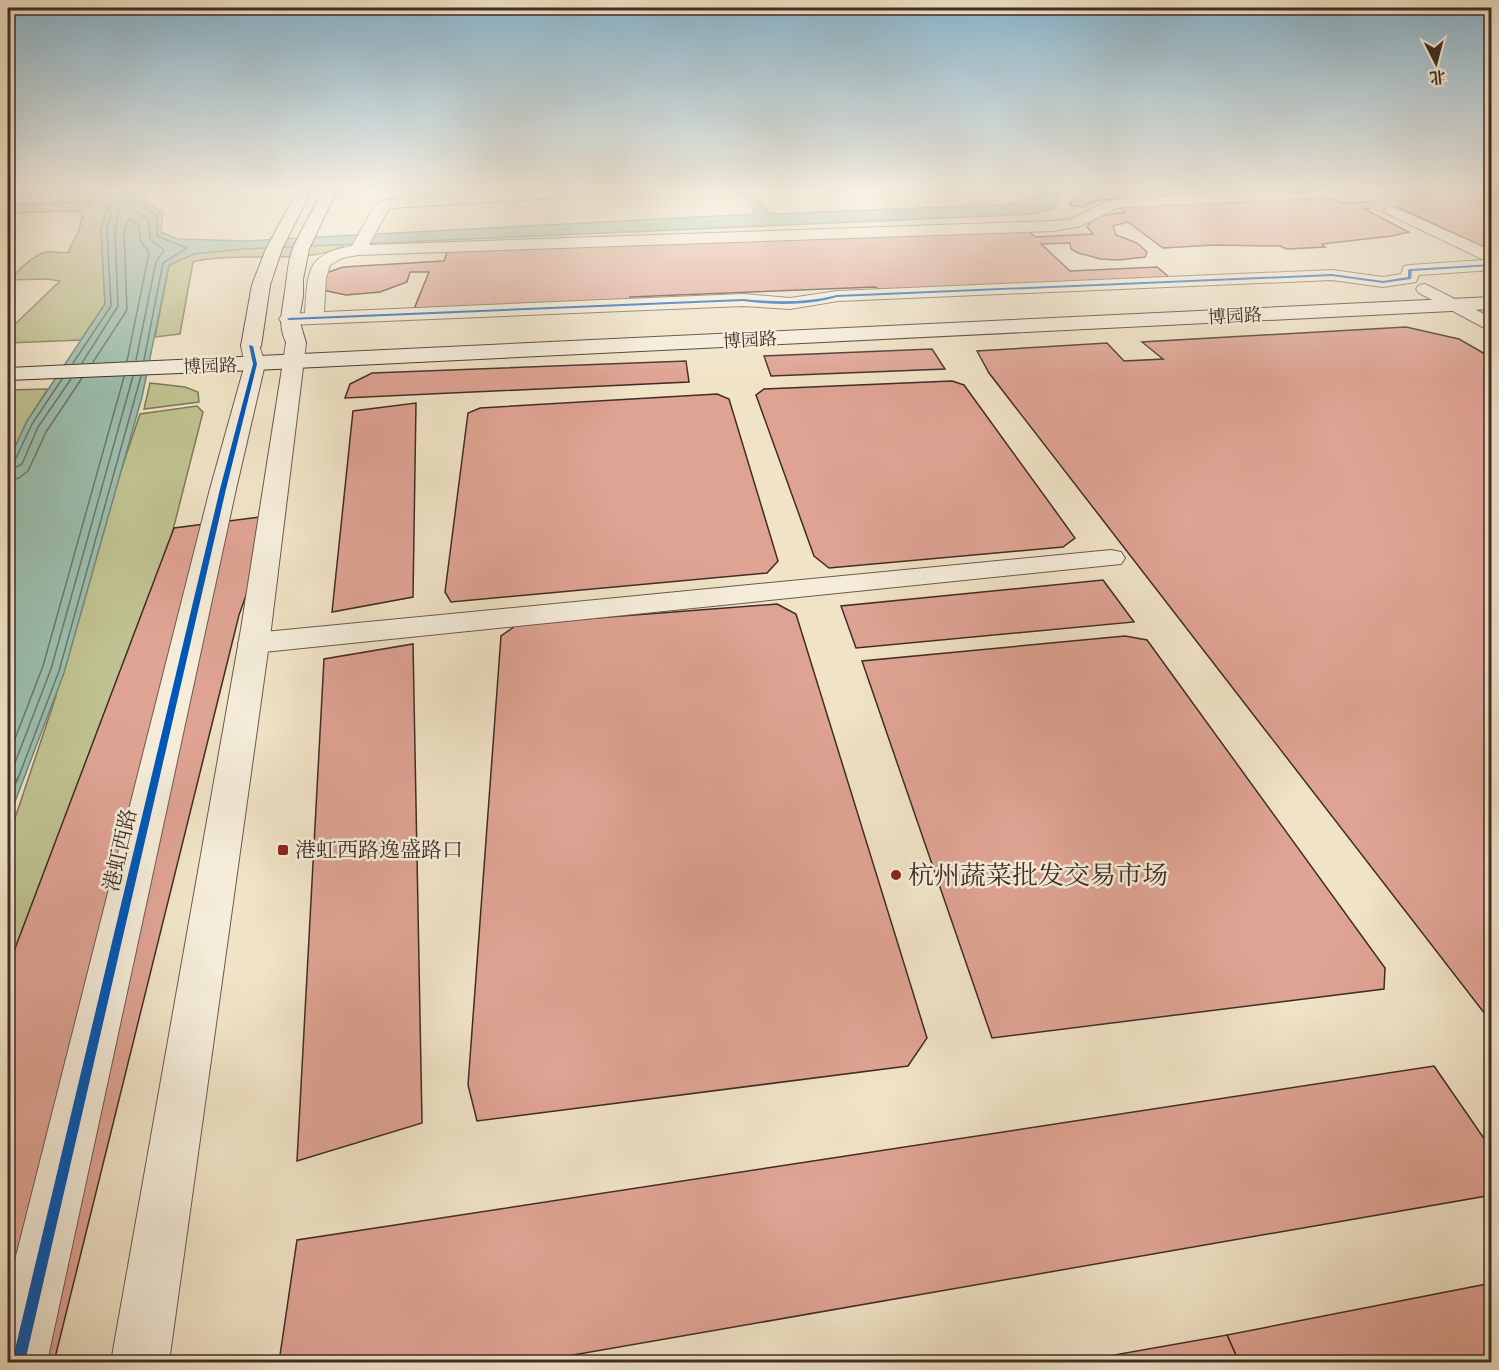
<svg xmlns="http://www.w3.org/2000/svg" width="1499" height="1370" font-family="Cardo,'Noto Serif SC',serif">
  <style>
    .green { fill: #c0c291; stroke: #80785c; stroke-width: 1.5 }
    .water { fill: #9bbfaf; stroke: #778579; stroke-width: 1.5 }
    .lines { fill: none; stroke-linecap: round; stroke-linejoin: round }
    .shore-far1 { stroke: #6e766b; stroke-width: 1.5 }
    .shore { stroke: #6e766b; stroke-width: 2 }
    .building { fill: #dfa393; stroke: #402d27; stroke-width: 1.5 }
    .minor-tunnel { stroke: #cdbfa6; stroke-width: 16; stroke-dasharray: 16 8; stroke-linecap: butt }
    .minor-casing { stroke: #6c5a4f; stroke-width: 2 }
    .tertiary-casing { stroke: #6c5a4f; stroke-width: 2 }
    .secondary-casing { stroke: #402d27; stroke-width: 2 }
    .minor { fill: #f5edda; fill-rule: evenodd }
    .tertiary { fill: #f5edda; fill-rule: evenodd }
    .secondary { fill: #f5edda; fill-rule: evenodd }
    .rail { stroke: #402d27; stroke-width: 2; stroke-dasharray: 5 5; stroke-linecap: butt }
    .cycleway-casing { stroke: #f5edda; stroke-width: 3 }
    .cycleway { fill: #0057b8; fill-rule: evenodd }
    .poi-dot { fill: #8f2418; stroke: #f5edda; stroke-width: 2 }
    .labels { text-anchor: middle; stroke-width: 5; stroke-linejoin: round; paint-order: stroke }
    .far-street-label { font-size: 18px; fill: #402d27; stroke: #f5edda }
    .street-label { font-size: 21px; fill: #402d27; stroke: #f5edda }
    .poi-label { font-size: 21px; fill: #402d27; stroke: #f5edda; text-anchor: start }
    .near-poi-label { font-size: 26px; fill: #402d27; stroke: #f5edda; text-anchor: start }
  </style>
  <rect width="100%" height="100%" fill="#f0e3c6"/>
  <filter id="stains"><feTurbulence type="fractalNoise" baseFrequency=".00333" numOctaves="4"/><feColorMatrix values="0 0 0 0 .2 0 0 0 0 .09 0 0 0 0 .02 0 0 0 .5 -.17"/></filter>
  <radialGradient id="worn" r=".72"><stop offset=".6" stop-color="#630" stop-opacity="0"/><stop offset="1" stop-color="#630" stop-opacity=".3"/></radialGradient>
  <!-- green -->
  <g class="green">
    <path d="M 90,201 L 106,212 L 101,229 L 105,304 L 81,340 L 8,343 L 8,327 L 14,325 L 60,281 L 47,279 L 8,280 C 18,272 33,254 47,252 C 55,251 62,254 70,252 L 69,250 L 79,230 L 83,213 L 74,211 L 8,213 L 8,205 Z"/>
    <path d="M 346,244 C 313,267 235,250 193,262 L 180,334 L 155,337 L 169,265 L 194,254 L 221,250 Z"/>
    <path d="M 150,383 L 185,387 L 198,392 L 199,402 L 144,409 Z"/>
    <path d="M 48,389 L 27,421 L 12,454 L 8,454 L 8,390 Z"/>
    <path d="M 197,406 L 203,412 L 116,754 L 62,913 L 8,1001 L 8,839 L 56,696 L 51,678 L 140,414 Z"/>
  </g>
  <!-- water -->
  <path class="water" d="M 92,188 L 141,188 L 147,203 L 163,212 L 161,232 L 177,239 L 246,241 L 755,214 L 750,202 L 736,188 L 747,188 L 769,213 L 778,214 L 989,205 C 1007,204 1026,207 1032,188 L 1064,188 L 1054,208 L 1033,214 L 245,249 L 194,254 L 169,265 L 142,397 L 64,673 L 8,820 L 8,462 L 27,421 L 105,304 L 101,229 L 106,212 L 90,203 Z"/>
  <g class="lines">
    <!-- shore-far1 -->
    <g class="shore-far1">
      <path d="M 129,188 L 135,210 L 149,221 L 150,239 L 164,250 L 156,262 L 136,360"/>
      <path d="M 136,188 L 142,207 L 157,216 L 157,236 L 187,248 L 163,263 L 144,360"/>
      <path d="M 93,362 L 127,310 L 124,232 L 129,219 L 139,225 L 140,239 L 149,253 L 127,361"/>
      <path d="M 73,363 L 111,306 L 107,230 L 111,212 L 97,199 L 97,188"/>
      <path d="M 82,363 L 118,306 L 115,231 L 119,210 L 115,202 L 105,196 L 105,188"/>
      <path d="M 8,463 L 15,460 L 32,424 L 62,379"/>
      <path d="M 8,471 L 22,464 L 38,427 L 71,379"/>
      <path d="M 8,480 L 19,478 L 28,471 L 46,432 L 82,378"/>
      <path d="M 8,757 L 43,666 L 124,377"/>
      <path d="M 8,781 L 51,669 L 133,376"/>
      <path d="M 17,781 L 59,671 L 141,376"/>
    </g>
    <!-- shore -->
    <g class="shore">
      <path d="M 8,782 L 9,779"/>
      <path d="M 8,803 L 17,779"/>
    </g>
  </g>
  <!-- building -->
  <g class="building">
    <path d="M 1168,188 L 1262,188 L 1271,193 L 1098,200 L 1083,207 L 1069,205 L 1078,192 Z"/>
    <path d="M 1492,189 L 1492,251 L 1398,207 L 1364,209 L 1409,232 L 1392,236 L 1322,244 L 1325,247 L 1287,249 L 1280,246 L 1215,245 L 1163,248 L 1128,222 L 1113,226 L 1116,235 L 1137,243 L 1147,252 L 1145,257 L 1118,260 L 1101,259 L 1078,253 L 1071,249 L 1070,243 L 1041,244 L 1070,271 L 1157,267 L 1169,277 L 880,290 L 875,287 L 630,297 L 631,301 L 414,309 L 429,272 L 410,272 L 407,282 L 380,292 L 346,295 L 322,290 L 326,273 L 343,267 L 444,261 L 448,250 L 1028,230 L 1035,237 L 1093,234 L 1087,227 L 1091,222 L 1096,217 L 1125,212 L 1118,206 L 1328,197 L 1342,203 L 1387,201 L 1373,195 Z"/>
    <path d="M 1406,327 L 1459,339 L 1492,358 L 1492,1023 L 989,373 L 977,351 L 1107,343 L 1124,361 L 1163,359 L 1142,342 Z"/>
    <path d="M 932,349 L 945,369 L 771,376 L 764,356 Z"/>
    <path d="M 686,361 L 689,382 L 345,398 L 350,384 L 372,373 Z"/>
    <path d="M 952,381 L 964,385 L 1075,538 L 1063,547 L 829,568 L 814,556 L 756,395 L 764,389 Z"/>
    <path d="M 717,394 L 729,399 L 778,561 L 767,573 L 451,602 L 445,592 L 468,413 L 480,408 Z"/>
    <path d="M 416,403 L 413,597 L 332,612 L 353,411 Z"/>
    <path d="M 275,515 L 239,615 L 54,1362 L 8,1362 L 8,967 L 174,528 Z"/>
    <path d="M 1103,580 L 1134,622 L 856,648 L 841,606 Z"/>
    <path d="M 777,604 L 796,614 L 927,1038 L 908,1066 L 477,1121 L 468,1085 L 501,636 L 518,624 Z"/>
    <path d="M 1125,636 L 1147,640 L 1385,968 L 1384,989 L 992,1038 L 862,661 Z"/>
    <path d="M 413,644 L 422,1123 L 297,1161 L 324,659 Z"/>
    <path d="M 1434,1066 L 1492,1150 L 1492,1195 L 533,1362 L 279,1362 L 297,1240 Z"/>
    <path d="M 1492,1283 L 1492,1362 L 1239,1362 L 1227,1335 Z"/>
    <path d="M 1227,1335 L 1239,1362 L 1075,1362 Z"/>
  </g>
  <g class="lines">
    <!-- minor-tunnel -->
    <path class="minor-tunnel" d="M 1373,201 L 1391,210"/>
    <!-- minor casing -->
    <g class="minor-casing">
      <g id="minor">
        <path d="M 1361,188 L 1453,188 L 1446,192 L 1125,207 L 1114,209 L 1081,226 L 1053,231 L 358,255 L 342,258 L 330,265 L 326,278 L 324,312 L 743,294 L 790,298 L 837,291 L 1332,270 L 1383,277 L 1401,274 L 1404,266 L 1410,265 L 1484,260 L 1386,213 L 1384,210 L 1391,206 L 1492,251 L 1492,270 L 1419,275 L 1416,282 L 1383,287 L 1332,280 L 838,301 L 790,309 L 743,306 L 289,325 L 282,323 L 279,319 L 282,315 L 305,313 C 308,271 306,254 352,246 L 375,205 L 385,200 L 556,190 L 563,194 L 556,198 L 389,208 L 369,245 L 1053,221 L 1072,219 L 1105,202 L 1125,199 Z"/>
        <path d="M 1111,550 L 1121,552 L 1125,558 L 1121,564 L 254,653 L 243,650 L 238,643 L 243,636 L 254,633 Z"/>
      </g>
    </g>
    <!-- tertiary casing -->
    <g class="tertiary-casing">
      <g id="tertiary">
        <path d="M 1425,284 L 1492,318 L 1492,332 L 1419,293 L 1416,289 L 1419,285 Z"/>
        <path d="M 296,337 L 303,339 L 306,343 L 271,629 L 169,1362 L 111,1362 L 241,629 L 286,343 L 289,339 Z"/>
        <path d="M 251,340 L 258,342 L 265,364 L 236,489 L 47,1362 L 8,1362 L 8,1288 L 210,489 L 245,364 L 241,346 L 244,342 Z"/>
      </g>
    </g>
    <!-- secondary casing -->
    <g class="secondary-casing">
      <g id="secondary">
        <path d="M 328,190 L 335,194 L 309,249 L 303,279 L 303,296 L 299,319 L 306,343 L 303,347 L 289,347 C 278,331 281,316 284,298 C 287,281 287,264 293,248 C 301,230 312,212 321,194 Z"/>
        <path d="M 302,191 L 309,195 L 282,249 L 270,285 L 261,346 L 258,350 L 244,350 L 241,346 L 252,285 L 266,249 L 295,195 Z"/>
        <path d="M 1492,297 L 1492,309 L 255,370 L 8,380 L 8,368 Z"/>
      </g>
    </g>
    <!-- minor -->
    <use href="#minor" class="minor"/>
    <!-- tertiary -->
    <use href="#tertiary" class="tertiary"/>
    <!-- secondary -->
    <use href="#secondary" class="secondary"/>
    <!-- rail -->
    <path class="rail" d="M 8,195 L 193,188"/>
    <!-- cycleway casing -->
    <g class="cycleway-casing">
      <g id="cycleway">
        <path d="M 1492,264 L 1492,266 L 1412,271 L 1411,279 L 1383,283 L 1332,276 L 837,297 C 806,306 775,305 743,301 L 289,320 L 287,319 L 289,318 L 743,299 C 775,302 805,303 837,295 L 1332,274 L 1383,281 L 1408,277 L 1408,270 L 1410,269 Z"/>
        <path d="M 249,345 L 253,346 L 257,364 L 226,489 L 25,1362 L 12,1362 L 220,489 L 253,364 Z"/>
      </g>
    </g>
    <!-- cycleway -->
    <use href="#cycleway" class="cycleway"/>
  </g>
  <!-- sky -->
  <linearGradient id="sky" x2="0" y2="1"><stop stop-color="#89b8d1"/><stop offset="0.5" stop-color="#f8f2e5"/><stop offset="1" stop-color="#f8f2e5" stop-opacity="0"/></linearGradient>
  <rect width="1499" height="379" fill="url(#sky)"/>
  <!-- markers -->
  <g class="poi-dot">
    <rect x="277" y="844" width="12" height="12" rx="3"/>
    <circle cx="896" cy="875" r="6"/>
  </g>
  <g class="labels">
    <!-- far-street labels -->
    <g class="far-street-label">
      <text transform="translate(1235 316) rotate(-3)" y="6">博园路</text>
      <text transform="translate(750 340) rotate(-3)" y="6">博园路</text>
      <text transform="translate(210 366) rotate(-2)" y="6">博园路</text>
    </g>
    <!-- street labels -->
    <g class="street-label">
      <text transform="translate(120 850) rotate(-77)" y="7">港虹西路</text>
    </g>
    <!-- poi labels -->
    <g class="poi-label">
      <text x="295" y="857">港虹西路逸盛路口</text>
    </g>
    <!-- near-poi labels -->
    <g class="near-poi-label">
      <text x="908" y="884">杭州蔬菜批发交易市场</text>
    </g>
  </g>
  <!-- margin -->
  <rect width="1499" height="1370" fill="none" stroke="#f0e3c6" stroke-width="30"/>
  <rect x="9" y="9" width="1481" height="1352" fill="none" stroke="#402d27" stroke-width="3"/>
  <rect x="15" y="15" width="1469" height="1340" fill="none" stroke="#402d27" stroke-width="1.5"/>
  <!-- north arrow -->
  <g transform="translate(1436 63) rotate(174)" stroke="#f5edda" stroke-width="4.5" paint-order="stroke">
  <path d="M0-4.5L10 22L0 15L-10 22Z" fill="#402d27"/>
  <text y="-9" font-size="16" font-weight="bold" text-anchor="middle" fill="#402d27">北</text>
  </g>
  <rect width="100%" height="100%" filter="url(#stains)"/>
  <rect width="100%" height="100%" fill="url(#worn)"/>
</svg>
